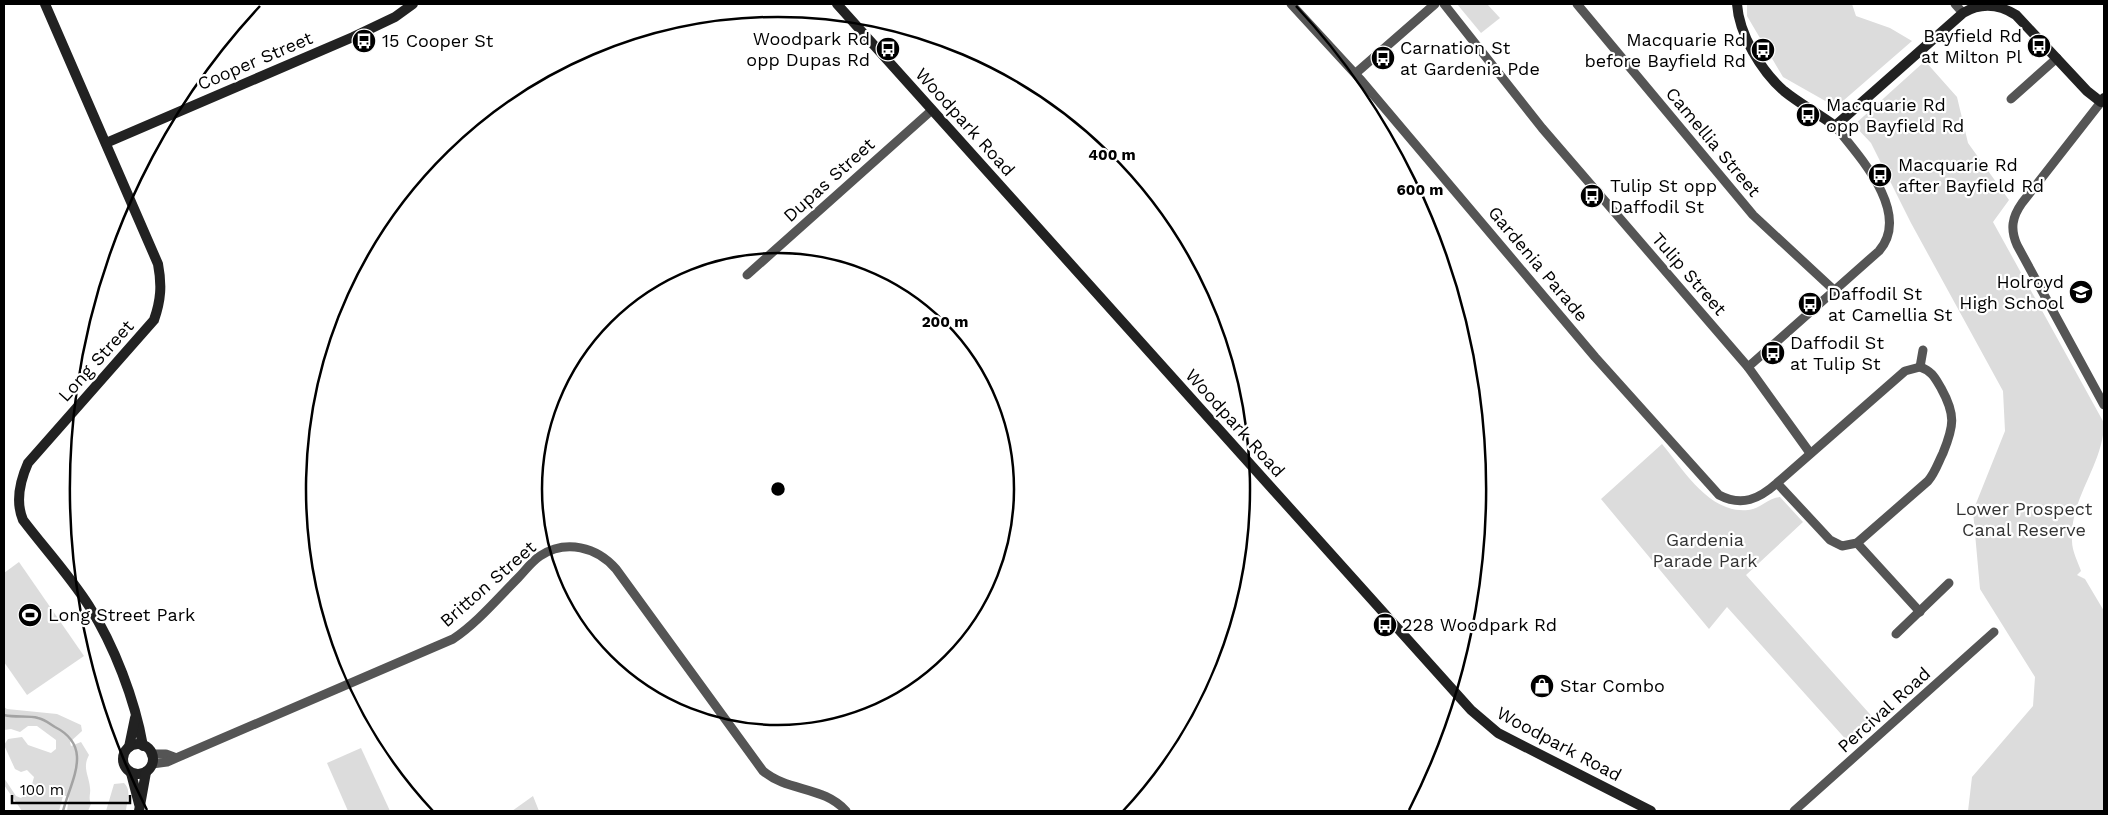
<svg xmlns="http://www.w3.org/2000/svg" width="2108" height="815" font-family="'Work Sans',sans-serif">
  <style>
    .green { fill: #dcdcdc }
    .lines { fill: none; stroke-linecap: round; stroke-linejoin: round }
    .stream { stroke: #a3a3a3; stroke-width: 2.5 }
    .street { stroke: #555; stroke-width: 9 }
    .secondary { stroke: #222; stroke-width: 10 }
    .ring { fill: none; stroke: #000; stroke-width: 2.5 }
    .labels { text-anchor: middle; stroke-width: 4.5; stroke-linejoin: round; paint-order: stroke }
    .poi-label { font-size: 18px; fill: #000; stroke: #fff; text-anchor: start }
    .street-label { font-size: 18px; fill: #000; stroke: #fff }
    .park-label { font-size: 18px; fill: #333; stroke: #fff }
    .centre { fill: #000; stroke: #fff; stroke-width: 2.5 }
    .ring-label { font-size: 15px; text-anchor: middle; font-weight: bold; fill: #000; stroke: #fff; stroke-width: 4.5; stroke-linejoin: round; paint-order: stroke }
  </style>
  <rect width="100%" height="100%" fill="#fff"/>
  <!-- green -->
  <g class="green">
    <path d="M 1457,4 L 1487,4 L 1500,18 L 1481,33 Z"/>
    <path d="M 1747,4 L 1852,4 L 1856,16 L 1890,28 L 1912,41 L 1836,107 L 1783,77 L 1747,16 Z"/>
    <path d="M 1925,61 L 1957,97 L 1968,143 L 2009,200 L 1993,222 L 2104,423 C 2104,464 2069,499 2072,541 C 2072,551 2078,562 2081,571 L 2077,575 L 2085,579 L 2104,611 L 2104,811 L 1968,811 L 1972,777 L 2033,706 L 2035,677 L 1980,589 L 1973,511 L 2005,431 L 2003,391 L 1911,223 L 1871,143 L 1854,125 Z"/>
    <path d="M 1662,444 C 1683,469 1709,514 1748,510 C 1760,509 1768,498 1780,497 L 1803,522 L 1746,575 L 1876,721 L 1850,744 L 1727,607 L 1709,629 L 1601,499 Z"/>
    <path d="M 19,562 L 84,656 L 27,695 L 4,662 L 4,573 Z"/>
    <path d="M 4,707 L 7,709 L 57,714 L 81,725 L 82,731 L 70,742 L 71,746 L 81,742 L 89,755 C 82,768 89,775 90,788 C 91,794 88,797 91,804 L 88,811 L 67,811 L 69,796 L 63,796 L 59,811 L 22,811 L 4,785 L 4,778 L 16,796 L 21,798 L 31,788 L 34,777 L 27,770 L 21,772 L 15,769 L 4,745 L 8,739 L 22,737 L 28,745 L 51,753 L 56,749 L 56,740 L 37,726 L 28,726 L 20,732 L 11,729 L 4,730 Z"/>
    <path d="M 361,748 L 390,811 L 348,811 L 327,763 Z"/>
    <path d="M 124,783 C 132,791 127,801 126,811 L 106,811 L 114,784 Z"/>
    <path d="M 533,796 L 539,811 L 512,811 Z"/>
  </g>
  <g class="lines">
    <!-- stream -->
    <path class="stream" d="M 4,715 C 16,718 28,715 38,718 C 44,719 50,724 55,727 C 94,747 71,780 63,811"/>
    <!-- street -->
    <g class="street">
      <path d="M 1291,4 L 1360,79 L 1595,357 L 1719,495 C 1742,507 1759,499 1777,483 L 1830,540 L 1842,546 L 1857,543 L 1928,481 C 1935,473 1938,463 1943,453 C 1954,426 1956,415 1941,388 C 1935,378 1932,371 1920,367 L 1905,371 L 1777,483"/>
      <path d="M 1444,4 L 1542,128 L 1748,367 L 1810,453"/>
      <path d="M 1577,4 L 1753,215 L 1835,291"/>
      <path d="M 1955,4 L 1963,13"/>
      <path d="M 1356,73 L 1435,4"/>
      <path d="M 2011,99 L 2057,58"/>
      <path d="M 2101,102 L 2022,203 C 2012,217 2010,229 2017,245 L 2104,405"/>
      <path d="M 747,275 L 932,110"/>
      <path d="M 1748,367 L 1879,251 C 1912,213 1859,156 1835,126"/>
      <path d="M 1920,367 L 1923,350"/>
      <path d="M 1857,543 L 1920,612"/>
      <path d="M 1896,634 L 1949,583"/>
      <path d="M 151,754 L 166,754 L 174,757"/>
      <path d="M 152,764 L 167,762 L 453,639 C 477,623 497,599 518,578 C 525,571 531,562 540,556 C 566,539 597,547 616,569 L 763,771 C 788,792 824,786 846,811"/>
      <path d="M 1794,811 L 1994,632"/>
    </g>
    <!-- secondary -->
    <g class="secondary">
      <path d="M 45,4 L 158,264 C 162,285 161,300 154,320 L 28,463 C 20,481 15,501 23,520 C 45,549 70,576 89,606 C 114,645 135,700 143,746"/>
      <path d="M 837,4 L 1471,710 L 1498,733 L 1651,811"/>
      <path d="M 1737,4 C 1739,34 1761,71 1784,91 C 1800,104 1819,114 1835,126 L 1963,13 C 1980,3 1999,4 2016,15 L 2087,91 L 2101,102 L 2104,98"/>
      <path d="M 106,143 L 353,37 L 395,17 L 413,4"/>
      <circle cx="138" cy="759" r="15"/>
      <path d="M 129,747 L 135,718"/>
      <path d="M 131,773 L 139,804"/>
      <path d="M 139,811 L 146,772"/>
    </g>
  </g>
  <!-- distance rings -->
  <g class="ring">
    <circle cx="778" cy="489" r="236"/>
    <path d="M433 811A472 472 0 1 1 1123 811"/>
    <path d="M147 810A708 708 0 0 1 260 6M1296 6A708 708 0 0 1 1409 810"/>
  </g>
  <!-- icons -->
  <defs>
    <g id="bus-disc" transform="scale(1.25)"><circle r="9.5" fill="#000" stroke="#fff"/><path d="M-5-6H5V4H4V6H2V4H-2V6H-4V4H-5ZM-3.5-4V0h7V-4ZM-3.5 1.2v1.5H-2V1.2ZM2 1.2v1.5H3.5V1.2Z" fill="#fff"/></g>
    <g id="school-disc" transform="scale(1.25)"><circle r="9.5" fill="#000" stroke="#fff"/><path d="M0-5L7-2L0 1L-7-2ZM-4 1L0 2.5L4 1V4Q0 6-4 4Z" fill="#fff"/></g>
    <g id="stadium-disc" transform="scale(1.25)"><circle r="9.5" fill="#000" stroke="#fff"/><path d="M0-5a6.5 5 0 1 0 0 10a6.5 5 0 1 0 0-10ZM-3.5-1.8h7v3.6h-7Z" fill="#fff"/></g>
    <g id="shop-disc" transform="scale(1.25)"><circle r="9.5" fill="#000" stroke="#fff"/><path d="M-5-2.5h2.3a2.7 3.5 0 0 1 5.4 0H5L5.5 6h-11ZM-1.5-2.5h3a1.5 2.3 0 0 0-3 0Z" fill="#fff"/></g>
  </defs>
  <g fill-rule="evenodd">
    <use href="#bus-disc" x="364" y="41"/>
    <use href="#bus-disc" x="2039" y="46"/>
    <use href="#bus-disc" x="888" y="49"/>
    <use href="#bus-disc" x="1763" y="50"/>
    <use href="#bus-disc" x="1383" y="58"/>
    <use href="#bus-disc" x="1808" y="115"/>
    <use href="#bus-disc" x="1880" y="175"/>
    <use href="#bus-disc" x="1592" y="196"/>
    <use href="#school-disc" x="2081" y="292"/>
    <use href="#bus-disc" x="1810" y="304"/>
    <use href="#bus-disc" x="1773" y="353"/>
    <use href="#stadium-disc" x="30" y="615"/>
    <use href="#bus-disc" x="1385" y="625"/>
    <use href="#shop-disc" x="1542" y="686"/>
  </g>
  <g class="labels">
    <!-- poi labels -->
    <g class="poi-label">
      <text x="2022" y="42" text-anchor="end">Bayfield Rd<tspan x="2022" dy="21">at Milton Pl</tspan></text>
      <text x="870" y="45" text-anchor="end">Woodpark Rd<tspan x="870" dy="21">opp Dupas Rd</tspan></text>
      <text x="1746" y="46" text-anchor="end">Macquarie Rd<tspan x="1746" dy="21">before Bayfield Rd</tspan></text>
      <text x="382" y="47">15 Cooper St</text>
      <text x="1400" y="54">Carnation St<tspan x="1400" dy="21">at Gardenia Pde</tspan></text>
      <text x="1826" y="111">Macquarie Rd<tspan x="1826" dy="21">opp Bayfield Rd</tspan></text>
      <text x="1898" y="171">Macquarie Rd<tspan x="1898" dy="21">after Bayfield Rd</tspan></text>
      <text x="1610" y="192">Tulip St opp<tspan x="1610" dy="21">Daffodil St</tspan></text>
      <text x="2064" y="288" text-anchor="end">Holroyd<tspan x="2064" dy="21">High School</tspan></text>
      <text x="1828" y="300">Daffodil St<tspan x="1828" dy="21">at Camellia St</tspan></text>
      <text x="1790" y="349">Daffodil St<tspan x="1790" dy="21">at Tulip St</tspan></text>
      <text x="48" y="621">Long Street Park</text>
      <text x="1402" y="631">228 Woodpark Rd</text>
      <text x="1560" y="692">Star Combo</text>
    </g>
    <!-- street labels -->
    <g class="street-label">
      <text transform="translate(255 61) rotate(-23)" y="6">Cooper Street</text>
      <text transform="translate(965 122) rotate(48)" y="6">Woodpark Road</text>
      <text transform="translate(1713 142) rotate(50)" y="6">Camellia Street</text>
      <text transform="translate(829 180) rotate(-42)" y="6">Dupas Street</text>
      <text transform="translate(1538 264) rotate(50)" y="6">Gardenia Parade</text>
      <text transform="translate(1689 274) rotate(49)" y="6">Tulip Street</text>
      <text transform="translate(96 361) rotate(-48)" y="6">Long Street</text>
      <text transform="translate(1235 423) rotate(48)" y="6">Woodpark Road</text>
      <text transform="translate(488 584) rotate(-41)" y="6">Britton Street</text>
      <text transform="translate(1884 710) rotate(-42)" y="6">Percival Road</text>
      <text transform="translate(1559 744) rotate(28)" y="6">Woodpark Road</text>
    </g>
    <!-- park labels -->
    <g class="park-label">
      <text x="2024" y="515">Lower Prospect<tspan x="2024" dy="21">Canal Reserve</tspan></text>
      <text x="1705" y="546">Gardenia<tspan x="1705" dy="21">Parade Park</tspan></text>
    </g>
  </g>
  <circle cx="778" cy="489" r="8" class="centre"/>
  <g class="ring-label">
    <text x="1112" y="160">400 m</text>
    <text x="1420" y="195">600 m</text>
    <text x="945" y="327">200 m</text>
  </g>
  <!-- border -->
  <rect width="2108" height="815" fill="none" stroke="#000000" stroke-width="10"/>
  <!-- scale -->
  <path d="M12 795v8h118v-8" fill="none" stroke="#000000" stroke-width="2.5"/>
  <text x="20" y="795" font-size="15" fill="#000000" stroke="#ffffff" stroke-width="4" paint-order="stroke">100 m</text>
</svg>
